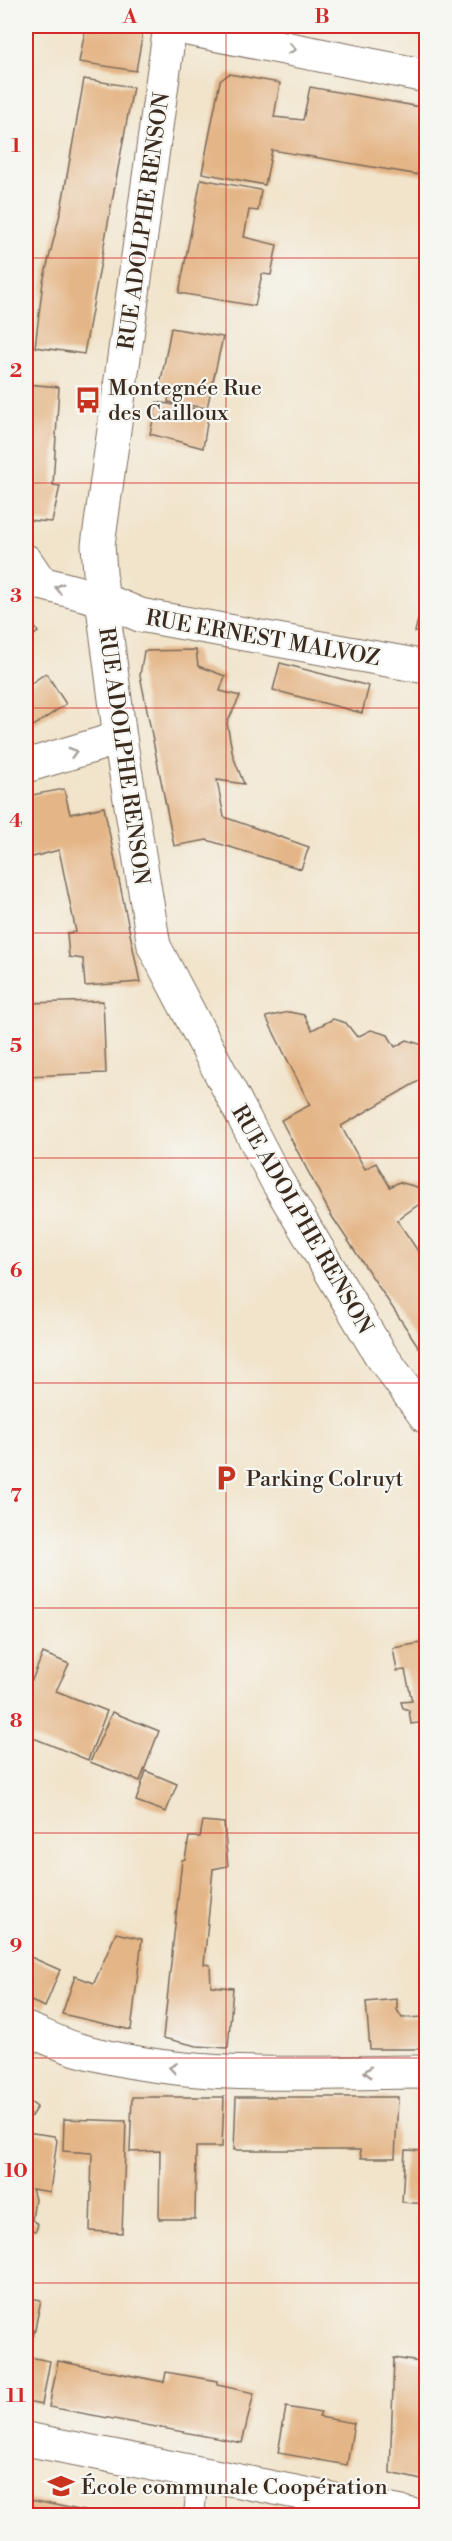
<svg xmlns="http://www.w3.org/2000/svg" width="452" height="2541" font-family="'Libre Bodoni',serif">
  <style>
    .building { fill: #e4b586 }
    .lines { fill: none; stroke-linecap: round; stroke-linejoin: round }
    .lane-casing { stroke: #7b6b5b; stroke-width: 22 }
    .street-casing { stroke: #7b6b5b; stroke-width: 35 }
    .lane { stroke: #fff; stroke-width: 20 }
    .street { stroke: #fff; stroke-width: 33 }
    .oneway { stroke: #a79f9a }
    .grid { fill: none; stroke: #d62828; stroke-width: 1.5; stroke-opacity: 0.55 }
    .labels { text-anchor: middle; stroke-width: 4.5; stroke-linejoin: round; paint-order: stroke }
    .street-label { font-size: 22px; fill: #3b2a1e; stroke: #f6f6f2 }
    .poi-label { font-size: 22px; fill: #3b2a1e; stroke: #f6f6f2; text-anchor: start }
    .neatline { fill: none; stroke: #d62828; stroke-width: 2 }
    .grid-label { font-size: 20px; text-anchor: middle; font-weight: bold; fill: #d62828 }
  </style>
  <rect width="100%" height="100%" fill="#f6f6f2"/>
  <filter id="ink" filterUnits="userSpaceOnUse"><feTurbulence type="fractalNoise" baseFrequency=".0167" numOctaves="2"/><feDisplacementMap in="SourceGraphic" scale="12" xChannelSelector="R" yChannelSelector="G"/><feConvolveMatrix kernelMatrix="1 2 1 2 8 2 1 2 1" color-interpolation-filters="sRGB"/></filter>
  <filter id="wash" filterUnits="userSpaceOnUse"><feTurbulence type="fractalNoise" baseFrequency=".008" numOctaves="4" result="noise"/><feDisplacementMap in="SourceGraphic" scale="24" xChannelSelector="R" yChannelSelector="G"/><feGaussianBlur stdDeviation="1.35" result="paint"/><feColorMatrix in="noise" values="0 0 0 0 0 0 0 0 0 0 0 0 0 0 0 0 0 1.4 0 .05"/><feComposite in="paint" operator="in"/></filter>
  <g filter="url(#wash)">
    <rect width="100%" height="100%" fill="#f1e4cb"/>
    <g id="blocks">
      <!-- building -->
      <g class="building">
        <path d="M 86,26 L 144,26 L 136,71 L 79,62 Z"/>
        <path d="M 229,74 L 280,83 L 274,117 L 303,120 L 310,87 L 426,108 L 426,176 L 272,150 L 265,185 L 202,173 L 220,81 Z"/>
        <path d="M 84,79 L 133,87 L 84,354 L 35,347 L 43,282 L 61,210 Z"/>
        <path d="M 201,179 L 261,190 L 258,211 L 249,210 L 244,237 L 277,245 L 271,275 L 262,274 L 255,306 L 179,293 Z"/>
        <path d="M 171,328 L 223,337 L 207,408 L 168,402 L 169,394 L 159,391 Z"/>
        <path d="M 26,384 L 59,387 L 53,485 L 60,486 L 52,522 L 26,520 Z"/>
        <path d="M 157,402 L 209,411 L 203,448 L 150,434 Z"/>
        <path d="M 422,603 L 426,604 L 426,634 L 415,632 Z"/>
        <path d="M 26,613 L 38,632 L 26,641 Z"/>
        <path d="M 196,650 L 198,666 L 225,676 L 220,691 L 240,696 L 227,723 L 233,756 L 244,784 L 217,780 L 224,817 L 309,847 L 301,869 L 207,840 L 174,846 L 140,675 L 144,651 Z"/>
        <path d="M 280,663 L 369,686 L 362,713 L 273,690 Z"/>
        <path d="M 46,673 L 66,704 L 26,731 L 26,687 Z"/>
        <path d="M 64,789 L 70,814 L 104,807 L 140,982 L 85,986 L 83,959 L 69,957 L 67,933 L 76,932 L 59,850 L 29,858 L 26,844 L 26,796 Z"/>
        <path d="M 103,1001 L 106,1073 L 26,1076 L 26,1003 Z"/>
        <path d="M 289,1012 L 304,1015 L 312,1030 L 333,1019 L 346,1023 L 357,1037 L 371,1030 L 388,1035 L 395,1047 L 407,1040 L 426,1046 L 426,1081 L 422,1079 L 341,1126 L 365,1169 L 376,1163 L 390,1187 L 399,1182 L 417,1187 L 425,1200 L 397,1220 L 426,1263 L 426,1358 L 331,1215 L 281,1120 L 310,1105 L 266,1017 Z"/>
        <path d="M 426,1642 L 426,1722 L 411,1724 L 409,1710 L 403,1708 L 401,1702 L 412,1701 L 405,1670 L 397,1671 L 393,1648 Z"/>
        <path d="M 43,1653 L 69,1664 L 56,1691 L 107,1711 L 88,1760 L 26,1735 L 26,1677 L 32,1680 Z"/>
        <path d="M 112,1712 L 159,1731 L 140,1781 L 90,1762 Z"/>
        <path d="M 146,1771 L 177,1784 L 166,1812 L 136,1801 Z"/>
        <path d="M 203,1821 L 224,1823 L 228,1866 L 213,1869 L 204,1964 L 210,1965 L 211,1986 L 233,1988 L 228,2048 L 197,2046 L 163,2038 L 182,1860 L 185,1859 L 189,1837 L 200,1837 Z"/>
        <path d="M 116,1933 L 142,1939 L 131,2030 L 62,2014 L 75,1976 L 94,1983 Z"/>
        <path d="M 26,1955 L 60,1970 L 45,2007 L 26,1999 Z"/>
        <path d="M 397,1999 L 397,2010 L 402,2018 L 426,2017 L 426,2049 L 370,2049 L 366,2002 Z"/>
        <path d="M 132,2097 L 224,2097 L 222,2147 L 196,2147 L 195,2219 L 159,2219 L 160,2151 L 130,2152 Z"/>
        <path d="M 236,2097 L 398,2097 L 395,2158 L 361,2158 L 360,2150 L 234,2150 Z"/>
        <path d="M 26,2099 L 37,2107 L 26,2124 Z"/>
        <path d="M 64,2119 L 126,2121 L 122,2233 L 90,2231 L 92,2153 L 63,2151 Z"/>
        <path d="M 26,2132 L 54,2136 L 57,2140 L 50,2192 L 32,2189 L 35,2199 L 32,2220 L 38,2224 L 36,2231 L 31,2230 L 28,2243 L 26,2242 Z"/>
        <path d="M 405,2150 L 426,2151 L 426,2204 L 402,2202 Z"/>
        <path d="M 26,2297 L 41,2300 L 29,2357 L 50,2361 L 42,2405 L 26,2402 Z"/>
        <path d="M 394,2358 L 426,2363 L 426,2481 L 390,2473 Z"/>
        <path d="M 58,2361 L 164,2382 L 166,2372 L 217,2381 L 217,2385 L 254,2393 L 242,2443 L 49,2407 Z"/>
        <path d="M 286,2407 L 321,2413 L 319,2417 L 354,2423 L 347,2465 L 278,2453 Z"/>
        <path d="M 26,2499 L 99,2514 L 99,2516 L 26,2516 Z"/>
      </g>
    </g>
  </g>
  <g filter="url(#ink)">
    <use href="#blocks" fill-opacity="0" stroke="#7b6b5b" stroke-width="1.5"/>
    <g class="lines">
      <!-- lane casing -->
      <g class="lane-casing">
        <path id="lane" d="M 194,2516 L 198,2474"/>
      </g>
      <!-- street casing -->
      <g class="street-casing">
        <g id="street">
          <path d="M 170,26 L 98,545 L 102,599 L 120,738 L 154,946 L 277,1181 L 380,1354 L 426,1417"/>
          <path d="M 173,26 L 426,76"/>
          <path d="M 26,561 L 41,583 L 102,599 L 140,615 L 426,667"/>
          <path d="M 26,766 L 120,738"/>
          <path d="M 26,2029 C 42,2035 59,2044 76,2049 C 190,2082 310,2072 426,2072"/>
          <path d="M 26,2439 L 417,2516"/>
        </g>
      </g>
      <!-- lane -->
      <use href="#lane" class="lane"/>
      <!-- street -->
      <use href="#street" class="street"/>
    </g>
    <!-- one-way arrows -->
    <defs><path id="oneway-chevron" d="M-2-3.5L2.5 0L-2 3.5" fill="none" stroke-width="1.6" stroke-linecap="round" stroke-linejoin="round" transform="scale(1.5)"/></defs>
    <g class="oneway">
      <use href="#oneway-chevron" transform="translate(292 49) rotate(11)"/>
      <use href="#oneway-chevron" transform="translate(59 588) rotate(-165)"/>
      <use href="#oneway-chevron" transform="translate(73 752) rotate(-16)"/>
      <use href="#oneway-chevron" transform="translate(173 2068) rotate(-172)"/>
      <use href="#oneway-chevron" transform="translate(368 2072) rotate(180)"/>
    </g>
  </g>
  <!-- grid -->
  <path class="grid" d="M 226,26 L 226,2516M 26,258 L 426,258M 26,483 L 426,483M 26,708 L 426,708M 26,933 L 426,933M 26,1158 L 426,1158M 26,1383 L 426,1383M 26,1608 L 426,1608M 26,1833 L 426,1833M 26,2058 L 426,2058M 26,2283 L 426,2283"/>
  <!-- icons -->
  <defs>
    <g id="bus-bare" transform="scale(2.07)"><path d="M-5-6H5V4H4V6H2V4H-2V6H-4V4H-5ZM-3.5-4V0h7V-4ZM-3.5 1.2v1.5H-2V1.2ZM2 1.2v1.5H3.5V1.2Z" fill="#c8321e" stroke="#f6f6f2" stroke-width="2.5" paint-order="stroke"/></g>
    <g id="parking-bare" transform="scale(2.07)"><path d="M-3.5-5.5H1a3.5 3.5 0 0 1 0 7H-1V5.5H-3.5ZM-1-3.4V-.6H.8a1.4 1.4 0 0 0 0-2.8Z" fill="#c8321e" stroke="#f6f6f2" stroke-width="2.5" paint-order="stroke"/></g>
    <g id="school-bare" transform="scale(2.07)"><path d="M0-5L7-2L0 1L-7-2ZM-4 1L0 2.5L4 1V4Q0 6-4 4Z" fill="#c8321e" stroke="#f6f6f2" stroke-width="2.5" paint-order="stroke"/></g>
  </defs>
  <g fill-rule="evenodd">
    <use href="#bus-bare" x="88" y="400"/>
    <use href="#parking-bare" x="226" y="1478"/>
    <use href="#school-bare" x="61" y="2486"/>
  </g>
  <g class="labels">
    <!-- street labels -->
    <g class="street-label">
      <text transform="translate(143 221) rotate(-82)" y="8">RUE ADOLPHE RENSON</text>
      <text transform="translate(263 637) rotate(10)" y="8">RUE ERNEST MALVOZ</text>
      <text transform="translate(125 756) rotate(82)" y="8">RUE ADOLPHE RENSON</text>
      <text transform="translate(303 1219) rotate(60)" y="8">RUE ADOLPHE RENSON</text>
    </g>
    <!-- poi labels -->
    <g class="poi-label">
      <text x="108" y="395">Montegnée Rue<tspan x="108" dy="25">des Cailloux</tspan></text>
      <text x="246" y="1486">Parking Colruyt</text>
      <text x="81" y="2494">École communale Coopération</text>
    </g>
  </g>
  <!-- margin -->
  <rect width="452" height="2541" fill="none" stroke="#f6f6f2" stroke-width="66"/>
  <rect x="33" y="33" width="386" height="2475" class="neatline"/>
  <g class="grid-label">
    <text x="130" y="23">A</text>
    <text x="322" y="23">B</text>
    <text x="16" y="152">1</text>
    <text x="16" y="377">2</text>
    <text x="16" y="602">3</text>
    <text x="16" y="827">4</text>
    <text x="16" y="1052">5</text>
    <text x="16" y="1277">6</text>
    <text x="16" y="1502">7</text>
    <text x="16" y="1727">8</text>
    <text x="16" y="1952">9</text>
    <text x="16" y="2177">10</text>
    <text x="16" y="2402">11</text>
  </g>
</svg>
